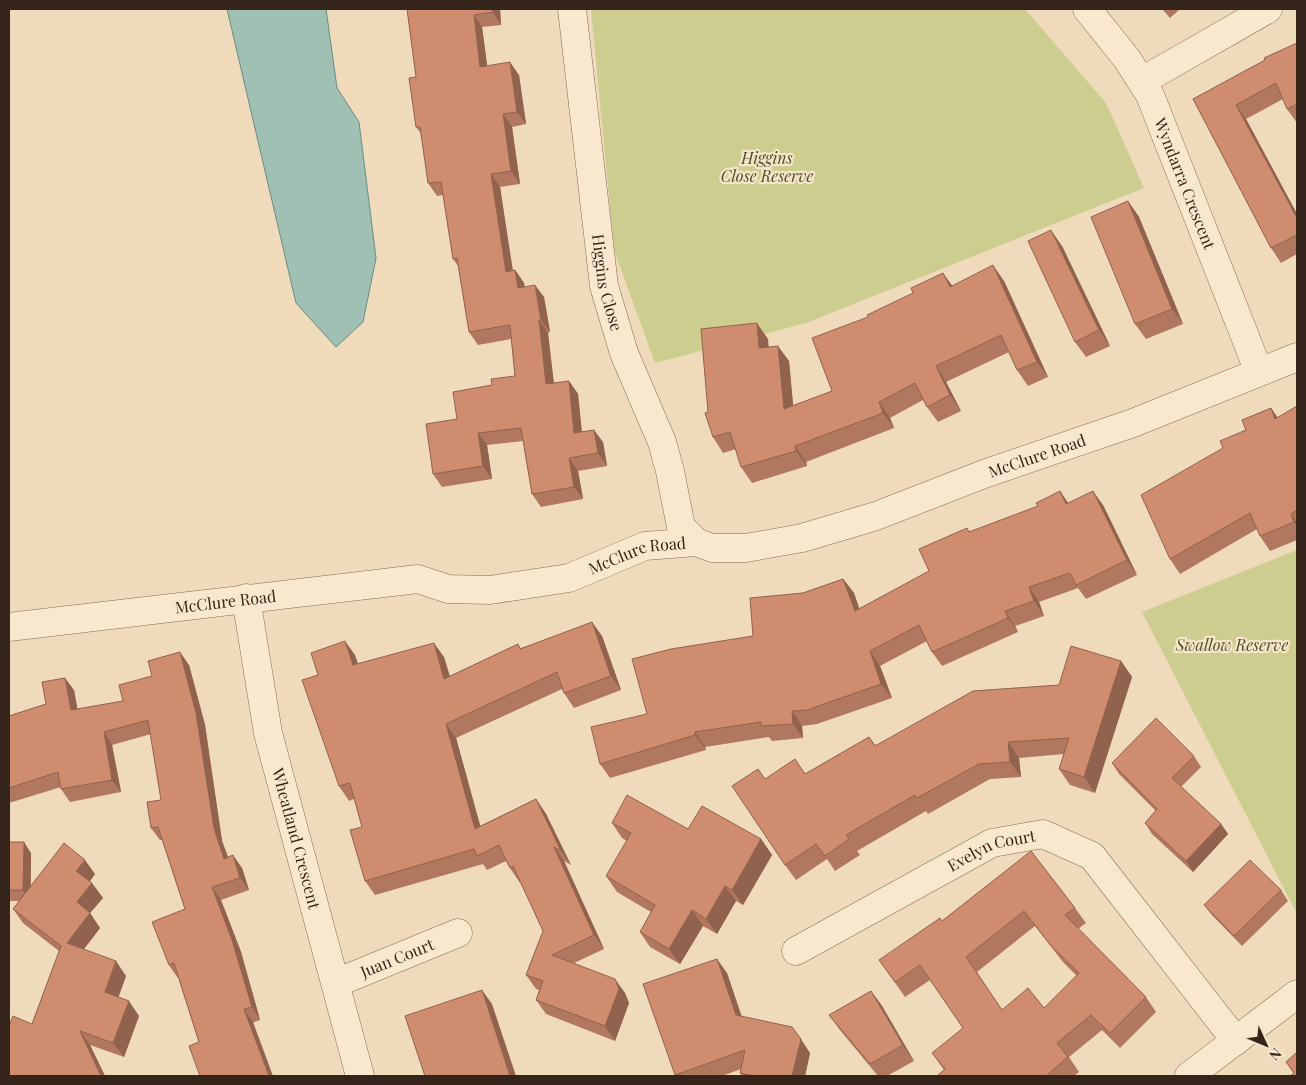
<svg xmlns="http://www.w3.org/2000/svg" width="1306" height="1085" font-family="'Playfair Display',serif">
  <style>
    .green { fill: #cdcd8f }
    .water { fill: #a0c0b3; stroke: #678d7f }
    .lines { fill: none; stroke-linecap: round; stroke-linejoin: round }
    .minor-casing { stroke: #876a55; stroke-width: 29 }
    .minor { stroke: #fae8ce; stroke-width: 28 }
    .wall { fill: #b2785f; fill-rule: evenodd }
    .shaded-wall { fill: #91624e }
    .building { fill: #cf8c6f; stroke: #91624e; fill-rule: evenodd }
    .labels { text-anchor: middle; stroke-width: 4.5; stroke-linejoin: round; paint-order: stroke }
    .park-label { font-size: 16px; font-style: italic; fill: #4b5220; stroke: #f6e5cb }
    .street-label { font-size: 16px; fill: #35241a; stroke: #f6e5cb }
  </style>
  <rect width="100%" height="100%" fill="#efdabb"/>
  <!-- green -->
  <g class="green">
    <path d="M 591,9 L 1025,9 L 1106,103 L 1144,188 L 806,323 L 655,363 L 614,250 Z"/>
    <path d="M 1297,550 L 1297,914 L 1142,612 Z"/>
  </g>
  <!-- water -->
  <path class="water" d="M 227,9 L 326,9 L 337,88 L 359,122 L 376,258 L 363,322 L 336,347 L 296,303 Z"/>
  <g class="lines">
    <!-- minor casing -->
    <g class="minor-casing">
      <g id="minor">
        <path id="s1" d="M 572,9 L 604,286 L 624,353 L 662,442 L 670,471 L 681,527 L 696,542 L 712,548 L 746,548 L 802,538 L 876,516 L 984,474 L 1133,423 L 1297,357"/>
        <path id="s2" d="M 1087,9 L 1127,59 L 1150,95 L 1259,372"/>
        <path d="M 1142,81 L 1268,9"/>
        <path id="s3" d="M 246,598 L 268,733 L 360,1076"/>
        <path id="s4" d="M 9,627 L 418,579 L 448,589 L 490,590 L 569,578 L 645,546 L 696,542"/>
        <path id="s5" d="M 796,951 L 992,843 L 1043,834 L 1092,856 L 1236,1041"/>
        <path id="s6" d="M 336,983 L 458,933"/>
        <path d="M 1189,1076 L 1297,994"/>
      </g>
    </g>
    <!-- minor -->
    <use href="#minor" class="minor"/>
  </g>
  <!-- wall -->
  <g class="wall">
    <path d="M 407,9 L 500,9 L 501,25 L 482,27 L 487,66 L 519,75 L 526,124 L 512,127 L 520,184 L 500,187 L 512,270 L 515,270 L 524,283 L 524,287 L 544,297 L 550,332 L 548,333 L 554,383 L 569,381 L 578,394 L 582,432 L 603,442 L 607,466 L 578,471 L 583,499 L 541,507 L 532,494 L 523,441 L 487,445 L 492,479 L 442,487 L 433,474 L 457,419 L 492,385 L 515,376 L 511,339 L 478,345 L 469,332 L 458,266 L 453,259 L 443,195 L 437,196 L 428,183 L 422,135 L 416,127 L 416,77 Z"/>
    <path d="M 1162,9 L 1180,9 L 1170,18 Z"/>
    <path d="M 1297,43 L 1297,123 L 1287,109 L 1283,99 L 1246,119 L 1297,214 L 1297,254 L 1281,263 L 1271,248 L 1193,99 Z"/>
    <path d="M 1128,201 L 1139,217 L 1183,324 L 1146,339 L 1135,324 Z"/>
    <path d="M 1062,246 L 1110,346 L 1086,357 L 1075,342 Z"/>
    <path d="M 1004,281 L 1048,377 L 1028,386 L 1017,370 L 1009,352 L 946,382 L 961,411 L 938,422 L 927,407 L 923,400 L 890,418 L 894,428 L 806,462 L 807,466 L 752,483 L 741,467 L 736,449 L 723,453 L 713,437 L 708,412 L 768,339 L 768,347 L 789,361 L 793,406 L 832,391 L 952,286 Z"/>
    <path d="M 1297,406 L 1297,540 L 1270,551 L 1260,536 L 1257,529 L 1180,574 L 1170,559 L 1246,430 L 1271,408 L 1278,418 Z"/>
    <path d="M 1060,491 L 1068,503 L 1103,505 L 1137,575 L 1086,599 L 1078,588 L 1039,602 L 1044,616 L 1015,626 L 1018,632 L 942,666 L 932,652 L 927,641 L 880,666 L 892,698 L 817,724 L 802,726 L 803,738 L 772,741 L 769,737 L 705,747 L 706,750 L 610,778 L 600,764 L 647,714 L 753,636 L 803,593 L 843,579 L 854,593 L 859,609 L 929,571 L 970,532 L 1038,506 Z"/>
    <path d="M 602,636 L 621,690 L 574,708 L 564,693 L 562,689 L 456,738 L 480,826 L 536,799 L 546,814 L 571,865 L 564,861 L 604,949 L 574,963 L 625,993 L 629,1003 L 615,1041 L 546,1014 L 536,1000 L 539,990 L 536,989 L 526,975 L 543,931 L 521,882 L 520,883 L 510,868 L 506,861 L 487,870 L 483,864 L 375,895 L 365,881 L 362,827 L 354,799 L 349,801 L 339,786 L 318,675 L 355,655 L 358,664 L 444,657 L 450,676 L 518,644 L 520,648 Z"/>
    <path d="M 1121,661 L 1132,677 L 1095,793 L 1070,785 L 1059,769 L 1064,754 L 1019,758 L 1021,777 L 990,779 L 928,814 L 926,811 L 857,851 L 860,855 L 835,871 L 827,859 L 796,880 L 785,865 L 765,779 L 805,774 L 869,737 L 875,745 L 1059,685 Z"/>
    <path d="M 189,665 L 205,725 L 222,841 L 228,857 L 242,868 L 249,890 L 221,900 L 241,952 L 260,1020 L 199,1042 L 178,977 L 177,977 L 169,965 L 185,909 L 162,840 L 160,840 L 151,828 L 161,800 L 151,734 L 112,745 L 121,792 L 70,802 L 61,789 L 61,787 L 9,803 L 9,716 L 46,704 L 74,690 L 77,709 L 123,701 L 152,676 Z"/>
    <path d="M 1194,756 L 1201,767 L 1181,787 L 1221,824 L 1228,834 L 1193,872 L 1152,834 L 1145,823 L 1156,811 L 1119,774 L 1112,763 Z"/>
    <path d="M 612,823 L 688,829 L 761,839 L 772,855 L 743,905 L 736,901 L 717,934 L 703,926 L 680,964 L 650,947 L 640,932 L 651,912 L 617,892 L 606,876 L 627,841 L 622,838 Z"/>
    <path d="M 9,842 L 31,853 L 31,886 L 95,874 L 90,881 L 103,898 L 90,913 L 100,928 L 84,949 L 126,976 L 118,997 L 139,1016 L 124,1057 L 90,1045 L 105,1076 L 9,1076 L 32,1024 L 59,951 L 23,923 L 13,909 L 19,901 L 9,901 Z"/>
    <path d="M 1031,851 L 1075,908 L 1086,923 L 1078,929 L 1146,997 L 1156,1012 L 1120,1048 L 1102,1030 L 1069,1057 L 1079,1072 L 1074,1076 L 937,1076 L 944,1070 L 932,1053 L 963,1028 L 930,980 L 905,997 L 879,960 L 942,921 ZM 1035,926 L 1063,962 L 1077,976 L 1044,1008 L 1002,1010 L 977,972 Z"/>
    <path d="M 1281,890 L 1288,901 L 1242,946 L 1212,915 L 1204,905 Z"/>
    <path d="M 727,973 L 741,1016 L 810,1053 L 805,1076 L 742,1076 L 740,1073 L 741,1069 L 722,1076 L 675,1076 L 675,1075 Z"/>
    <path d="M 871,991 L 882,1006 L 914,1061 L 887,1076 L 878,1076 L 840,1030 L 829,1015 Z"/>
  </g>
  <!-- shaded-wall -->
  <g class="shaded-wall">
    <path d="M 492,9 L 500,9 L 501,25 L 493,12 Z"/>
    <path d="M 474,15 L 482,27 L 489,79 L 480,67 Z"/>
    <path d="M 510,62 L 519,75 L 526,124 L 517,112 Z"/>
    <path d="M 1236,105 L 1246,119 L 1297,214 L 1297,218 Z"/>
    <path d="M 503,114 L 512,127 L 520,184 L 511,171 Z"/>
    <path d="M 491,174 L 500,187 L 515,284 L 506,272 Z"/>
    <path d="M 1128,201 L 1139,217 L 1183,324 L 1172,309 Z"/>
    <path d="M 1051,230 L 1062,246 L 1110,346 L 1099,330 Z"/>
    <path d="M 993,265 L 1004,281 L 1048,377 L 1037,362 Z"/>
    <path d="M 515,270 L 524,283 L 527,300 L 518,288 Z"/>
    <path d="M 943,273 L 954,288 L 950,287 Z"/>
    <path d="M 535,285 L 544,297 L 550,332 L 541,320 Z"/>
    <path d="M 539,320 L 548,333 L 555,396 L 546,384 Z"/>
    <path d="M 757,323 L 768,339 L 770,363 L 759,348 Z"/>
    <path d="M 778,346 L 789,361 L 795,425 L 784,409 Z"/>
    <path d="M 936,366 L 946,382 L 961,411 L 950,395 Z"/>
    <path d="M 569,381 L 578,394 L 583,446 L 574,433 Z"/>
    <path d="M 879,402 L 890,418 L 894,428 L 883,413 Z"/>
    <path d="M 1271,408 L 1281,423 L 1275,419 Z"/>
    <path d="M 594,430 L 603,442 L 607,466 L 598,453 Z"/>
    <path d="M 478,433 L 487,445 L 492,479 L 483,466 Z"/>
    <path d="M 795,446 L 806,462 L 807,466 L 796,451 Z"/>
    <path d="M 569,458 L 578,471 L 583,499 L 574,487 Z"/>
    <path d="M 1060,491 L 1070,506 L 1066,504 Z"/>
    <path d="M 1093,491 L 1103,505 L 1137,575 L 1127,560 Z"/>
    <path d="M 1291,514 L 1297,523 L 1297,527 L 1294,522 Z"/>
    <path d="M 843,579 L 854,593 L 865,625 L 855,611 Z"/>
    <path d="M 1029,587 L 1039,602 L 1044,616 L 1034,601 Z"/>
    <path d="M 1005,611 L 1015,626 L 1018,632 L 1008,618 Z"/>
    <path d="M 592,622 L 602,636 L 621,690 L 611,676 Z"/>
    <path d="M 345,641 L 355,655 L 363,680 L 353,665 Z"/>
    <path d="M 434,643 L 444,657 L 454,693 L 444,679 Z"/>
    <path d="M 870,651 L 880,666 L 892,698 L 881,684 Z"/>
    <path d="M 180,652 L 189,665 L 205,725 L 222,841 L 233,871 L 224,859 L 214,828 Z"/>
    <path d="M 1121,661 L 1132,677 L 1095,793 L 1084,777 Z"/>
    <path d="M 65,678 L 74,690 L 80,723 L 71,710 Z"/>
    <path d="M 792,711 L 802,726 L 803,738 L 793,724 Z"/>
    <path d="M 446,724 L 456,738 L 485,843 L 475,829 Z"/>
    <path d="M 104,732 L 112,745 L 121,792 L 112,780 Z"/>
    <path d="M 695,732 L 705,747 L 706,750 L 695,735 Z"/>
    <path d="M 1008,742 L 1019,758 L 1021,777 L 1010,762 Z"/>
    <path d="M 536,799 L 546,814 L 571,865 L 561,851 Z"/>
    <path d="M 1221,824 L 1228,834 L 1193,872 L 1186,861 Z"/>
    <path d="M 761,839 L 772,855 L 743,905 L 732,890 Z"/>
    <path d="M 24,842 L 31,853 L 30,901 L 23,890 Z"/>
    <path d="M 554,847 L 564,861 L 604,949 L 594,935 Z"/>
    <path d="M 233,855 L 242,868 L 249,890 L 240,878 Z"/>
    <path d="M 85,860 L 95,874 L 87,885 L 76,871 Z"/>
    <path d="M 92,883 L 103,898 L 90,913 L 100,928 L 77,958 L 67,943 L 77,902 Z"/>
    <path d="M 725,886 L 736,901 L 717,934 L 706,919 Z"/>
    <path d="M 212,887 L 221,900 L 241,952 L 260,1020 L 252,1007 Z"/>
    <path d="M 692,910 L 703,926 L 680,964 L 669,949 Z"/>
    <path d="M 717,959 L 727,973 L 746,1029 L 736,1015 Z"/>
    <path d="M 116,961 L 126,976 L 115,1007 L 105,992 Z"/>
    <path d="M 615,979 L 625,993 L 629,1003 L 615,1041 L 605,1026 Z"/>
    <path d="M 482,990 L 492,1004 L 516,1076 L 510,1076 Z"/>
    <path d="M 871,991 L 882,1006 L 914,1061 L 903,1045 Z"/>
    <path d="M 129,1001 L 139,1016 L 124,1057 L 113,1043 Z"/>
    <path d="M 244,1009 L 253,1022 L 273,1076 L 269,1076 Z"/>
    <path d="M 80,1031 L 90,1045 L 105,1076 L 101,1076 Z"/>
    <path d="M 801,1039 L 810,1053 L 805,1076 L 792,1076 Z"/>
  </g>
  <!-- building -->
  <g class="building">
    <path d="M 407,9 L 492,9 L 493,12 L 474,15 L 480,67 L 510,62 L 517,112 L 503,114 L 511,171 L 491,174 L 506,272 L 515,270 L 518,288 L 535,285 L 541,320 L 539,320 L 546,384 L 569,381 L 574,433 L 594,430 L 598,453 L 569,458 L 574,487 L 532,494 L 521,428 L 478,433 L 483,466 L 433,474 L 426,424 L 457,419 L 453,392 L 492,385 L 491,379 L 515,376 L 510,325 L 469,332 L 457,258 L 453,259 L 441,182 L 428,183 L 420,127 L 416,127 L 409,78 L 416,77 Z"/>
    <path d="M 1297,43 L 1297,104 L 1287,109 L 1276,83 L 1236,105 L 1297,218 L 1297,235 L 1271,248 L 1193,99 L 1265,60 L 1264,58 Z"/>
    <path d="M 1128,201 L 1172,309 L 1135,324 L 1091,217 Z"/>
    <path d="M 1051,230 L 1099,330 L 1075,342 L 1028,241 Z"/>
    <path d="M 993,265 L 1037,362 L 1017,370 L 1001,335 L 936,366 L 950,395 L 927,407 L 915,383 L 879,402 L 883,413 L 795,446 L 796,451 L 741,467 L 730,432 L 713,437 L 705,413 L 708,412 L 701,329 L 757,323 L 759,348 L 778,346 L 784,409 L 832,391 L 812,338 L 868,317 L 867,315 L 913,293 L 911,288 L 943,273 L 950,287 Z"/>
    <path d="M 1297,406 L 1297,510 L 1291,514 L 1294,522 L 1260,536 L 1250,513 L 1170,559 L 1141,495 L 1223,448 L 1220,441 L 1246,430 L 1242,420 L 1271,408 L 1275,419 Z"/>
    <path d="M 1060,491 L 1066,504 L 1093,491 L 1127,560 L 1076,585 L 1070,573 L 1029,587 L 1034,601 L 1005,611 L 1008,618 L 932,652 L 919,625 L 870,651 L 881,684 L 807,710 L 792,711 L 793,724 L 761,726 L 761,722 L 695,732 L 695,735 L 600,764 L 591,727 L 647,714 L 632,659 L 671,649 L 753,636 L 750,598 L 803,593 L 843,579 L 855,611 L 929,571 L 919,549 L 967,528 L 969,532 L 1038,506 L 1036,503 Z"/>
    <path d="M 592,622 L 611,676 L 564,693 L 557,672 L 446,724 L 475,829 L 536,799 L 561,851 L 554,847 L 594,935 L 552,955 L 615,979 L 619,989 L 605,1026 L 536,1000 L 543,981 L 526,975 L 543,931 L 513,866 L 510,868 L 499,845 L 477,856 L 474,849 L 365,881 L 350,830 L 362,827 L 350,783 L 339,786 L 302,680 L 318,675 L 311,653 L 345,641 L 353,665 L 434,643 L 444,679 L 518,644 L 520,649 Z"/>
    <path d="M 1071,646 L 1121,661 L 1084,777 L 1059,769 L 1069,738 L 1008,742 L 1010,762 L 979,764 L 917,798 L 915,795 L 846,835 L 849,839 L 825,856 L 816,844 L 785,865 L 732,786 L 758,769 L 765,779 L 795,759 L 805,774 L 869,737 L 875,746 L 973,691 L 1059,685 Z"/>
    <path d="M 180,652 L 196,713 L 214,828 L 224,859 L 233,855 L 240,878 L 212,887 L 232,940 L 252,1007 L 244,1009 L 269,1076 L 200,1076 L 189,1046 L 199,1042 L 174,963 L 169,965 L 152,922 L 185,909 L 158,827 L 151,828 L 147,802 L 161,800 L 148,720 L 104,732 L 112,780 L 61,789 L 58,772 L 9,788 L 9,716 L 46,704 L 42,682 L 65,678 L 71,710 L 123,701 L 119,685 L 152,676 L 148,661 Z"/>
    <path d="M 1156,718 L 1194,756 L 1172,778 L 1221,824 L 1186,861 L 1145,823 L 1157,809 L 1112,763 Z"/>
    <path d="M 627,795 L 688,829 L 702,806 L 761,839 L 732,890 L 725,886 L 706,919 L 692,910 L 669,949 L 640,932 L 655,905 L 606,876 L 631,833 L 612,823 Z"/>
    <path d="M 9,842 L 24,842 L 23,890 L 9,890 Z"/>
    <path d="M 64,843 L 85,860 L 76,871 L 92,883 L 77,902 L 90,913 L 67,943 L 116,961 L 105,992 L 129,1001 L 113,1043 L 80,1031 L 101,1076 L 9,1076 L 9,1026 L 13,1016 L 32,1024 L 61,946 L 13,909 Z"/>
    <path d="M 1031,851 L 1075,908 L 1065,915 L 1146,997 L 1110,1033 L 1091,1015 L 1057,1043 L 1068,1057 L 1046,1076 L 937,1076 L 945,1069 L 932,1053 L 963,1028 L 920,965 L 895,982 L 879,960 L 940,918 L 942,921 ZM 1024,911 L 1052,947 L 1079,973 L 1044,1008 L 1028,988 L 1002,1010 L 966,957 Z"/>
    <path d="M 1250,860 L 1281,890 L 1234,936 L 1204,905 Z"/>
    <path d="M 717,959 L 736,1015 L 792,1027 L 801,1039 L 792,1076 L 755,1076 L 740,1073 L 745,1050 L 675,1075 L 643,984 Z"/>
    <path d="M 482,990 L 510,1076 L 425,1076 L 405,1016 Z"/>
    <path d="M 871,991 L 903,1045 L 870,1064 L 829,1015 Z"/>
    <path d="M 1297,1052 L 1297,1076 L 1290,1076 L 1294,1073 L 1286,1062 Z"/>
  </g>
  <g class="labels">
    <!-- park labels -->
    <g class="park-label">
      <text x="767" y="164">Higgins<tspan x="767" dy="18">Close Reserve</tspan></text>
      <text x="1232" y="651">Swallow Reserve</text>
    </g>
    <!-- street labels -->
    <g class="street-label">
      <text dy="6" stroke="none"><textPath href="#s2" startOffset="202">Wyndarra Crescent</textPath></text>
      <text dy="6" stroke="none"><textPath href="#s1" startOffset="276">Higgins Close</textPath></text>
      <text dy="6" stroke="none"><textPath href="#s1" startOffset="911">McClure Road</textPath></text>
      <text dy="6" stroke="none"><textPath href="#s4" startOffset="638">McClure Road</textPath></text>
      <text dy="6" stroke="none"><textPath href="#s4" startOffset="218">McClure Road</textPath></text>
      <text dy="6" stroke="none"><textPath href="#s3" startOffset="246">Wheatland Crescent</textPath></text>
      <text dy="6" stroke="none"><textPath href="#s5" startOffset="221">Evelyn Court</textPath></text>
      <text dy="6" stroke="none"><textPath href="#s6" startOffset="66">Juan Court</textPath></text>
    </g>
  </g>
  <!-- border -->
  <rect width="1306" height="1085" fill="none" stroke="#35241a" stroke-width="20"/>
  <!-- north arrow -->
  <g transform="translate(1266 1045) rotate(134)" stroke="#f6e5cb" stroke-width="4" paint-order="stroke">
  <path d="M0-4L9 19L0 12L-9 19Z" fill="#35241a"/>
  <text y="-8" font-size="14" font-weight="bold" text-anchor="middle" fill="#35241a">N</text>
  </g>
</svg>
